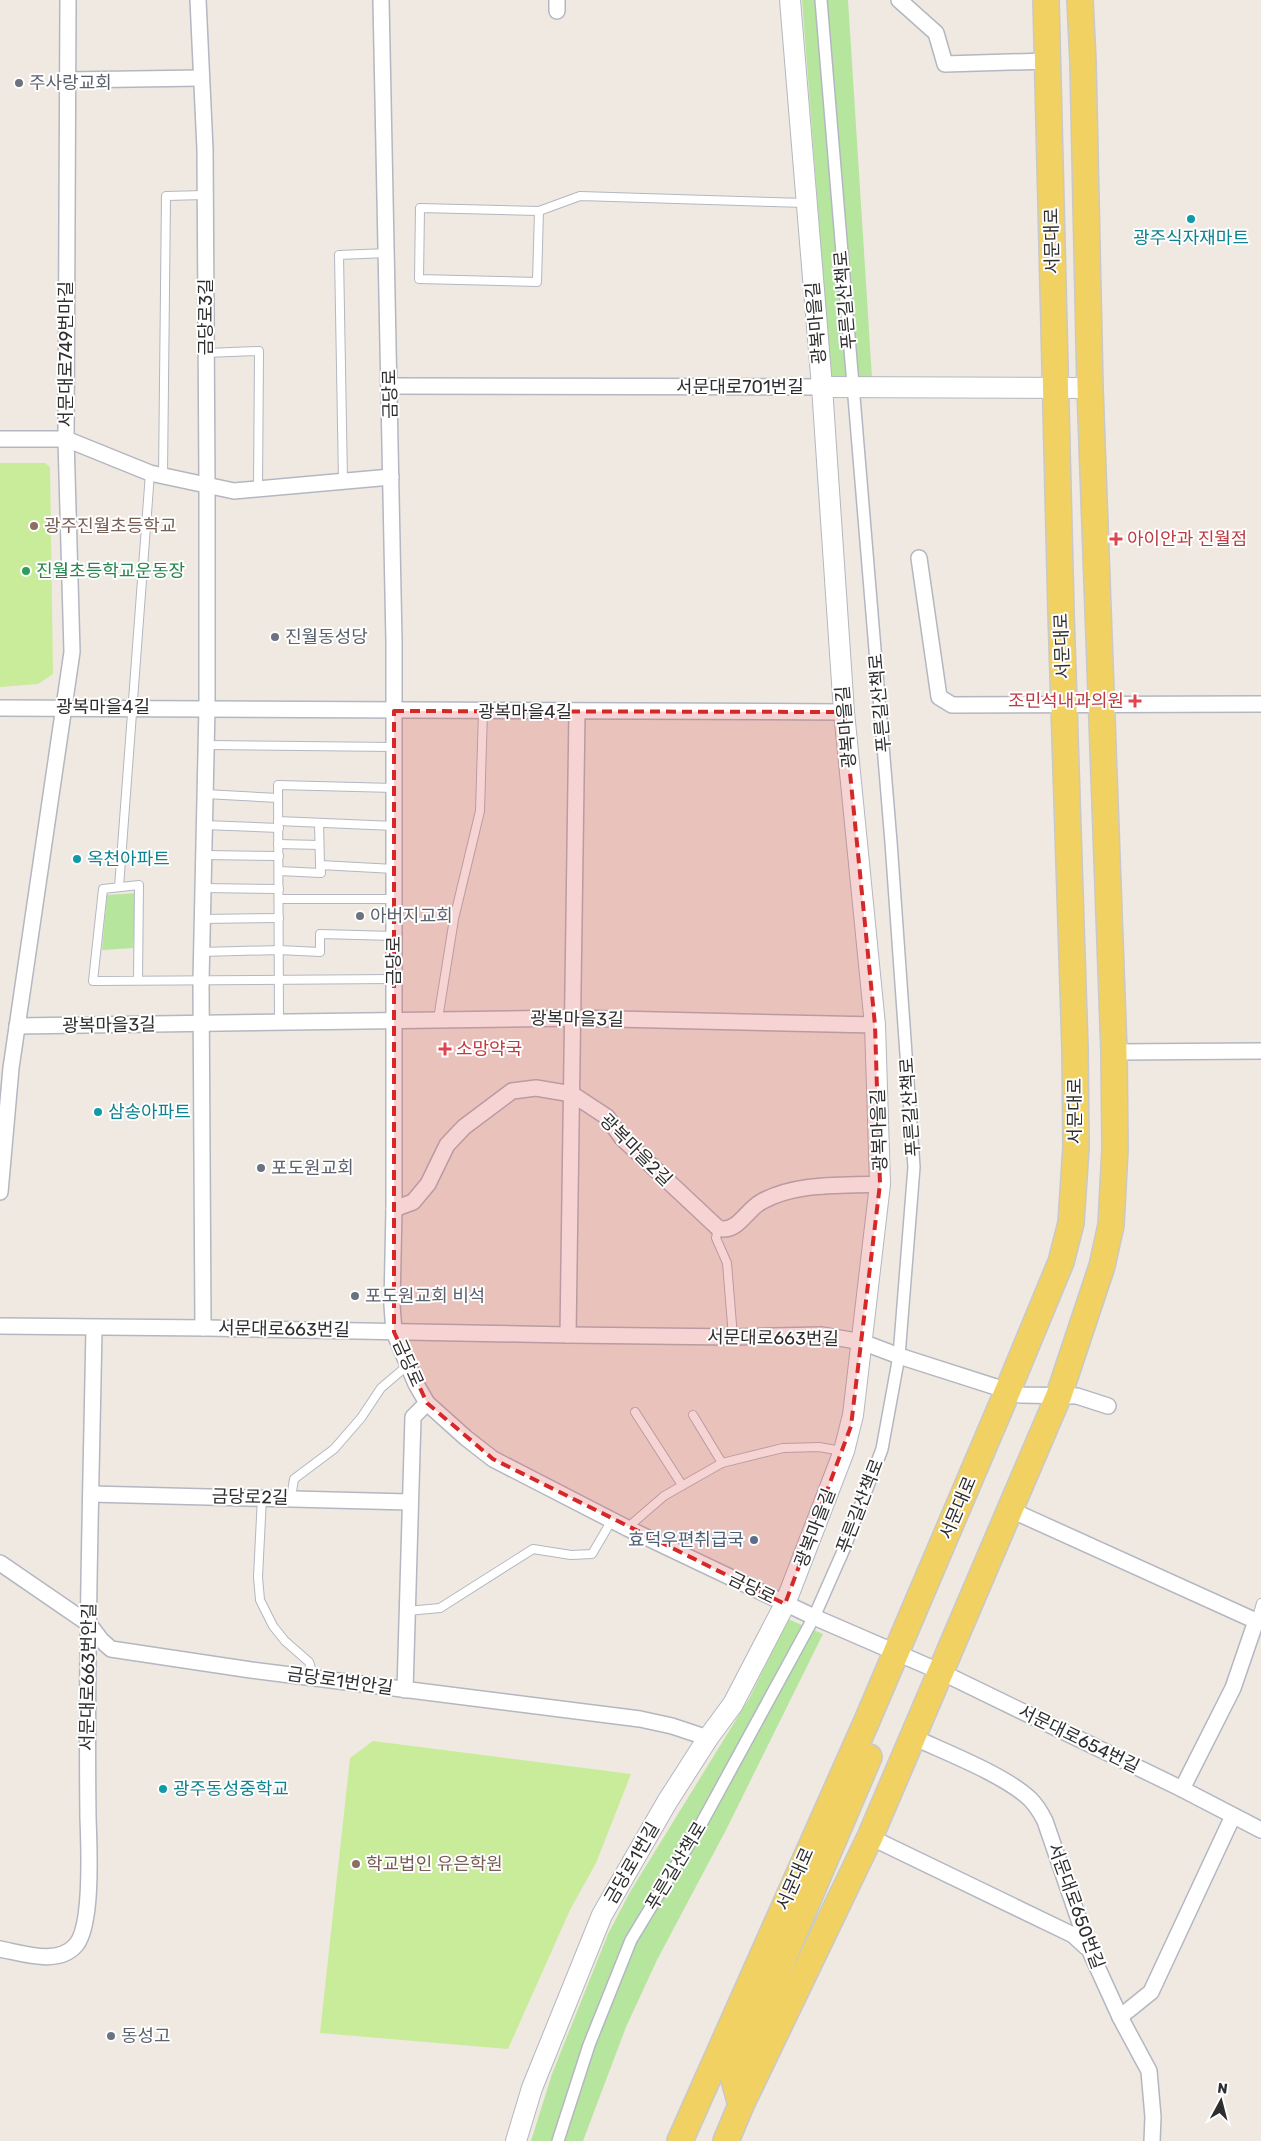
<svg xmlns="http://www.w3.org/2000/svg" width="1261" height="2141" font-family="Rubik,'Noto Sans KR',sans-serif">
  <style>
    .green { fill: #b6e59e }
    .pitch { fill: #c9ec9a }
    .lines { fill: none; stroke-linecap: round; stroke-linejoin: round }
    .service-casing { stroke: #b4b7c1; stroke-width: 10 }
    .pedestrian-casing { stroke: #b4b7c1; stroke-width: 14 }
    .minor-casing { stroke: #b4b7c1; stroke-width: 18 }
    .tertiary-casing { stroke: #b4b7c1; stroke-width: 22 }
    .primary-casing { stroke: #c9c9c9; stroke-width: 28 }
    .service { stroke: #fff; stroke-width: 8 }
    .pedestrian { stroke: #fff; stroke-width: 11 }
    .minor { stroke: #fff; stroke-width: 15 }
    .tertiary { stroke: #fff; stroke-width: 20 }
    .primary { stroke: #f2d163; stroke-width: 25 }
    .marked { fill: #d62828; fill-opacity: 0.2; stroke: #d62828; stroke-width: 4; stroke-dasharray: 10 6; stroke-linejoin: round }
    .worship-dot { fill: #6b7280; stroke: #fff; stroke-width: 2 }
    .culture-dot { fill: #0f9aa8; stroke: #fff; stroke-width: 2 }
    .education-dot { fill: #8d6e63; stroke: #fff; stroke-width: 2 }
    .health-dot { fill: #e0444e; stroke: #fff; stroke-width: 2 }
    .leisure-dot { fill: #2e9e5b; stroke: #fff; stroke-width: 2 }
    .service-dot { fill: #5c6f8a; stroke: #fff; stroke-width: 2 }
    .labels { text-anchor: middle; stroke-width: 4; stroke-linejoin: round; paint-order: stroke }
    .worship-label { font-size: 18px; fill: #5b616d; stroke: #fff; text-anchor: start }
    .culture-label { font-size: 18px; fill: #0d838f; stroke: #fff; text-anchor: start }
    .street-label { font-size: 18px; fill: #2e2e2e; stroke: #fff }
    .education-label { font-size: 18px; fill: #785e54; stroke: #fff; text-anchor: start }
    .health-label { font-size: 18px; fill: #be3a42; stroke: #fff; text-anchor: start }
    .leisure-label { font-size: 18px; fill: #27864d; stroke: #fff; text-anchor: start }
    .service-label { font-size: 18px; fill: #4e5e75; stroke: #fff; text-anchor: end }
  </style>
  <rect width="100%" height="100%" fill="#efe9e1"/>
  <!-- green -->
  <g class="green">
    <path d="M 802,0 L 848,0 L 872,378 L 831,378 Z"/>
    <path d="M 137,893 L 133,948 L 102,950 L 107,895 Z"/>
    <path d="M 788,1619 L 823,1634 L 726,1830 L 657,1960 L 626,2027 L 583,2141 L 531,2141 L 552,2074 L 608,1934 L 630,1892 L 750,1697 Z"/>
  </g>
  <!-- pitch -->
  <g class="pitch">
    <path d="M 0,463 L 45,463 L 50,467 L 53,674 L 38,684 L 0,687 Z"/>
    <path d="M 373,1741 L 631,1774 L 596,1863 L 570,1910 L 508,2049 L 320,2033 L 350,1758 Z"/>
  </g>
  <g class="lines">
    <!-- service casing -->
    <g class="service-casing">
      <g id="service">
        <path d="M 539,211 L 537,282 L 419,279 L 420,208 L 539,211 L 580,196 L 806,203"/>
        <path d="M 206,353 L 259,351 L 258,488"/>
        <path d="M 163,476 L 166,196 L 205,195"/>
        <path d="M 343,481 L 339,255 L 387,253"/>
        <path d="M 206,745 L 394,747"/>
        <path d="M 205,794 L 278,798"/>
        <path d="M 278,821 L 394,826"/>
        <path d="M 319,823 L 320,865"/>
        <path d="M 204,825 L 279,828"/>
        <path d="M 278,844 L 319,845"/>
        <path d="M 204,855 L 279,856"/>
        <path d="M 279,871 L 321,873 L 320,865 L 394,869"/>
        <path d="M 119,887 L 150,473"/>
        <path d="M 203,888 L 279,889"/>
        <path d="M 279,899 L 394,899"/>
        <path d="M 202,919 L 279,918"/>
        <path d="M 201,952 L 279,950 L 320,952 L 320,934 L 394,936"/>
        <path d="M 138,980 L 139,885 L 103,889 L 93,981 L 394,979"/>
        <path d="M 438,1019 L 454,919 L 480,811 L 483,711"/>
        <path d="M 279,1021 L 278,785 L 394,788"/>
        <path d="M 718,1228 L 716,1238 L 727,1263 L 733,1337"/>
        <path d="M 635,1412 L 682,1485"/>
        <path d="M 693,1415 L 722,1463"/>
        <path d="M 262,1497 L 258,1577 L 260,1600 L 273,1626 L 285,1641 L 309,1662 L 314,1678"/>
        <path d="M 291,1498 L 294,1479 L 334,1449 L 361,1418 L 381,1388 L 408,1365"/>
        <path d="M 627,1528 L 664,1496 L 722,1463 L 783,1448 L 819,1447 L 842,1451"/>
        <path d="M 407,1611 L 440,1608 L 533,1549 L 571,1555 L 592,1554 L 612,1520"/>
        <path d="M 1256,1621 L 1261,1603"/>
      </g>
    </g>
    <!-- pedestrian casing -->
    <g class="pedestrian-casing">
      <path id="pedestrian" d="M 558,2141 L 589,2045 L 631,1940 L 700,1826 L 814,1617 L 844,1549 L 882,1449 L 899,1356 L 914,1167 L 891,842 L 821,0"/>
    </g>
    <!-- minor casing -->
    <g class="minor-casing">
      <g id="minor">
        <path d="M 198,0 L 205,149 L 207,485 L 207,707 L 201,981 L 203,1328"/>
        <path d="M 381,0 L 394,642 L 394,1209 L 392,1305 L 394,1332 L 416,1384 L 427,1403 L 466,1438 L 493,1459 L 627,1528 L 814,1617 L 941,1672 L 1182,1789 L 1261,1830"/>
        <path d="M 899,0 L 936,33 L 945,64 L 1047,61"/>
        <path d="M 557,11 L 557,0"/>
        <path d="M 67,80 L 201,78"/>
        <path d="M 390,386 L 822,387"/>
        <path d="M 0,439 L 66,439 L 150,473 L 234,491 L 391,477"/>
        <path d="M 919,558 L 939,697 L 952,705 L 1261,704"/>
        <path d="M 0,708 L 844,712"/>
        <path d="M 17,1026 L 573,1018 L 875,1025"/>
        <path d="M 1114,1052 L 1261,1051"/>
        <path d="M 0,1192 L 11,1068 L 72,652 L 66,439 L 68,0"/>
        <path d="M 394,1209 L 413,1202 L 428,1184 L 447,1145 L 464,1127 L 512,1091 L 536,1088 L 572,1094 L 607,1117 L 622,1138 L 718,1228 C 737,1234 746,1210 761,1202 C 796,1182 842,1186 880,1184"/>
        <path d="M 0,1326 L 207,1328 L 568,1335 L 733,1337 L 822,1335 L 862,1342 L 899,1356 L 1021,1395 L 1077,1396 L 1108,1406"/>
        <path d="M 568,1335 L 577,712"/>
        <path d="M 91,1494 L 409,1502"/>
        <path d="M 1011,1510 L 1256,1621 L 1233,1688 L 1182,1789"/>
        <path d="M 0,1563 L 89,1624 L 101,1640 L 111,1649 L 251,1670 L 640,1719 L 672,1726 L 708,1738"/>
        <path d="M 405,1690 L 413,1417 L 427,1403"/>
        <path d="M 913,1737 C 945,1752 1005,1775 1030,1799 C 1036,1805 1041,1813 1045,1821 L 1089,1949 L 1120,2017 L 1149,2071 L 1153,2117 L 1152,2141"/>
        <path d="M 870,1837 L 1073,1935 L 1086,1947"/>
        <path d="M 0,1949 C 22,1953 58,1966 76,1945 C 93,1925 89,1846 88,1818 C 86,1655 91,1491 94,1328"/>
        <path d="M 1120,2017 L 1151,1992 L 1233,1816"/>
      </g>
    </g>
    <!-- tertiary casing -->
    <g class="tertiary-casing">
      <g id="tertiary">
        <path d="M 822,387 L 1090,388"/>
        <path d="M 516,2141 L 532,2088 L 602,1915 L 667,1802 L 708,1738 L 733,1704 L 785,1604 L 844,1451 L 853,1415 L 880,1184 L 875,1025 L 844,712 L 822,387 L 790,0"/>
      </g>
    </g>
    <!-- primary casing -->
    <g class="primary-casing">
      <g id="primary">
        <path d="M 741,2105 L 733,2076 L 869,1757"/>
        <path d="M 680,2141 L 866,1723 L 1008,1390 L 1061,1262 L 1071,1223 L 1076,1147 L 1075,1049 L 1061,612 L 1046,0"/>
        <path d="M 726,2141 L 741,2105 L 870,1837 L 1059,1395 L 1102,1266 L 1111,1225 L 1115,1149 L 1114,1052 L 1090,388 L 1083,62 L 1080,0"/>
      </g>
    </g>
    <!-- service -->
    <use href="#service" class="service"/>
    <!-- pedestrian -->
    <use href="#pedestrian" class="pedestrian"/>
    <!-- minor -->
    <use href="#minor" class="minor"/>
    <!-- tertiary -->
    <use href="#tertiary" class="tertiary"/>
    <!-- primary -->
    <use href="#primary" class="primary"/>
  </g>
  <!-- marked area -->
  <path class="marked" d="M 394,711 L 844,712 L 875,1025 L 880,1184 L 851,1426 L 785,1604 L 493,1459 L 427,1403 L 394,1332 Z"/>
  <!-- markers -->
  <g class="worship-dot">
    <circle cx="19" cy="83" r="5"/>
    <circle cx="275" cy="637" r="5"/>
    <circle cx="360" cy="916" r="5"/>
    <circle cx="261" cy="1168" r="5"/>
    <circle cx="355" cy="1296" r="5"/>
    <circle cx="111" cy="2036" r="5"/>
  </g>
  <g class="culture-dot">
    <circle cx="1191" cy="219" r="5"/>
    <circle cx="77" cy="859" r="5"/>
    <circle cx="98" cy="1112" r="5"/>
    <circle cx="163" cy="1789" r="5"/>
  </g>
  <g class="education-dot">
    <circle cx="34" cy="526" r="5"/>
    <circle cx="356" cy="1864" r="5"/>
  </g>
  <g class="health-dot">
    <path d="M1113.5 531.5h5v5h5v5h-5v5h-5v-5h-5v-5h5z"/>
    <path d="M1132.5 693.5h5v5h5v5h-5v5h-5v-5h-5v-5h5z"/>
    <path d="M442.5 1041.5h5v5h5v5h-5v5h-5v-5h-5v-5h5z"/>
  </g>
  <circle class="leisure-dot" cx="26" cy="571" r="5"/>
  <circle class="service-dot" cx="754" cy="1540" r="5"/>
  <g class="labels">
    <!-- worship labels -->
    <g class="worship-label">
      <text x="29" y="89">주사랑교회</text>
      <text x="285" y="643">진월동성당</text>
      <text x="370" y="922">아버지교회</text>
      <text x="271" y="1174">포도원교회</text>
      <text x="365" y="1302">포도원교회 비석</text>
      <text x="121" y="2042">동성고</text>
    </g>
    <!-- culture labels -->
    <g class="culture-label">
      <text x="1191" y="244" text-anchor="middle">광주식자재마트</text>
      <text x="87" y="865">옥천아파트</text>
      <text x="108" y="1118">삼송아파트</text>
      <text x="173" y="1795">광주동성중학교</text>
    </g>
    <!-- street labels -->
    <g class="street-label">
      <text transform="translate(1052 241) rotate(-91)" y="6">서문대로</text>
      <text transform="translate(845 300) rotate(-95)" y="6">푸른길산책로</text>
      <text transform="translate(206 317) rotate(-90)" y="6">금당로3길</text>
      <text transform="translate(816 323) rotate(-95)" y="6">광복마을길</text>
      <text transform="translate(66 354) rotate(-90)" y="6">서문대로749번마길</text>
      <text x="740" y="393">서문대로701번길</text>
      <text transform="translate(390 394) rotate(-91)" y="6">금당로</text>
      <text transform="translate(1062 646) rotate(-92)" y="6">서문대로</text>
      <text transform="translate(880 703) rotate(-95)" y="6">푸른길산책로</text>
      <text x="103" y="713">광복마을4길</text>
      <text x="525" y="718">광복마을4길</text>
      <text transform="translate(846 727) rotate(-95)" y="6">광복마을길</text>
      <text transform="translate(394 961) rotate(-90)" y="6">금당로</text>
      <text transform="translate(577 1019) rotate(1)" y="6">광복마을3길</text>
      <text transform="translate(109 1025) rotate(-1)" y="6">광복마을3길</text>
      <text transform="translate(910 1107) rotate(-94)" y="6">푸른길산책로</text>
      <text transform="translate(1075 1111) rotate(-90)" y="6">서문대로</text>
      <text transform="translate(879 1130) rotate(-92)" y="6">광복마을길</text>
      <text transform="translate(636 1150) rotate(45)" y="6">광복마을2길</text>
      <text transform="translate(284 1329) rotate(1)" y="6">서문대로663번길</text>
      <text transform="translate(773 1338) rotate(1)" y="6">서문대로663번길</text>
      <text transform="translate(408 1363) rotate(66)" y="6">금당로</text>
      <text transform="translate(250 1497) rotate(1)" y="6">금당로2길</text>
      <text transform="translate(860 1506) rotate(-69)" y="6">푸른길산책로</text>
      <text transform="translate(958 1508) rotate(-67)" y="6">서문대로</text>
      <text transform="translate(815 1528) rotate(-69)" y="6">광복마을길</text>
      <text transform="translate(752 1588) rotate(26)" y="6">금당로</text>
      <text transform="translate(88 1677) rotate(-89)" y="6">서문대로663번안길</text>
      <text transform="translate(340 1681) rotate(8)" y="6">금당로1번안길</text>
      <text transform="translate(1079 1739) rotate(26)" y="6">서문대로654번길</text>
      <text transform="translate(632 1863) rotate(-60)" y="6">금당로1번길</text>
      <text transform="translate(676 1866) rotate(-59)" y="6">푸른길산책로</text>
      <text transform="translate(795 1879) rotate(-66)" y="6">서문대로</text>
      <text transform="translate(1076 1906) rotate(70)" y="6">서문대로650번길</text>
    </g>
    <!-- education labels -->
    <g class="education-label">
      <text x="44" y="532">광주진월초등학교</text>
      <text x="366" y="1870">학교법인 유은학원</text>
    </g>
    <!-- health labels -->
    <g class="health-label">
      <text x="1127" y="545">아이안과 진월점</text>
      <text x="1124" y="707" text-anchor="end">조민석내과의원</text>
      <text x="456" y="1055">소망약국</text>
    </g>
    <!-- leisure labels -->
    <g class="leisure-label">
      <text x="36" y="577">진월초등학교운동장</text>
    </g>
    <!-- service labels -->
    <g class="service-label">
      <text x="744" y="1546">효덕우편취급국</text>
    </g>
  </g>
  <!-- north arrow -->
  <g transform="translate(1221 2101) rotate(7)" stroke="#ffffff" stroke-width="4" paint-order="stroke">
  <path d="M0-4L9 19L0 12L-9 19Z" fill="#2e2e2e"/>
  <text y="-8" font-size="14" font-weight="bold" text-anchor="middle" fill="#2e2e2e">N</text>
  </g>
</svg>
